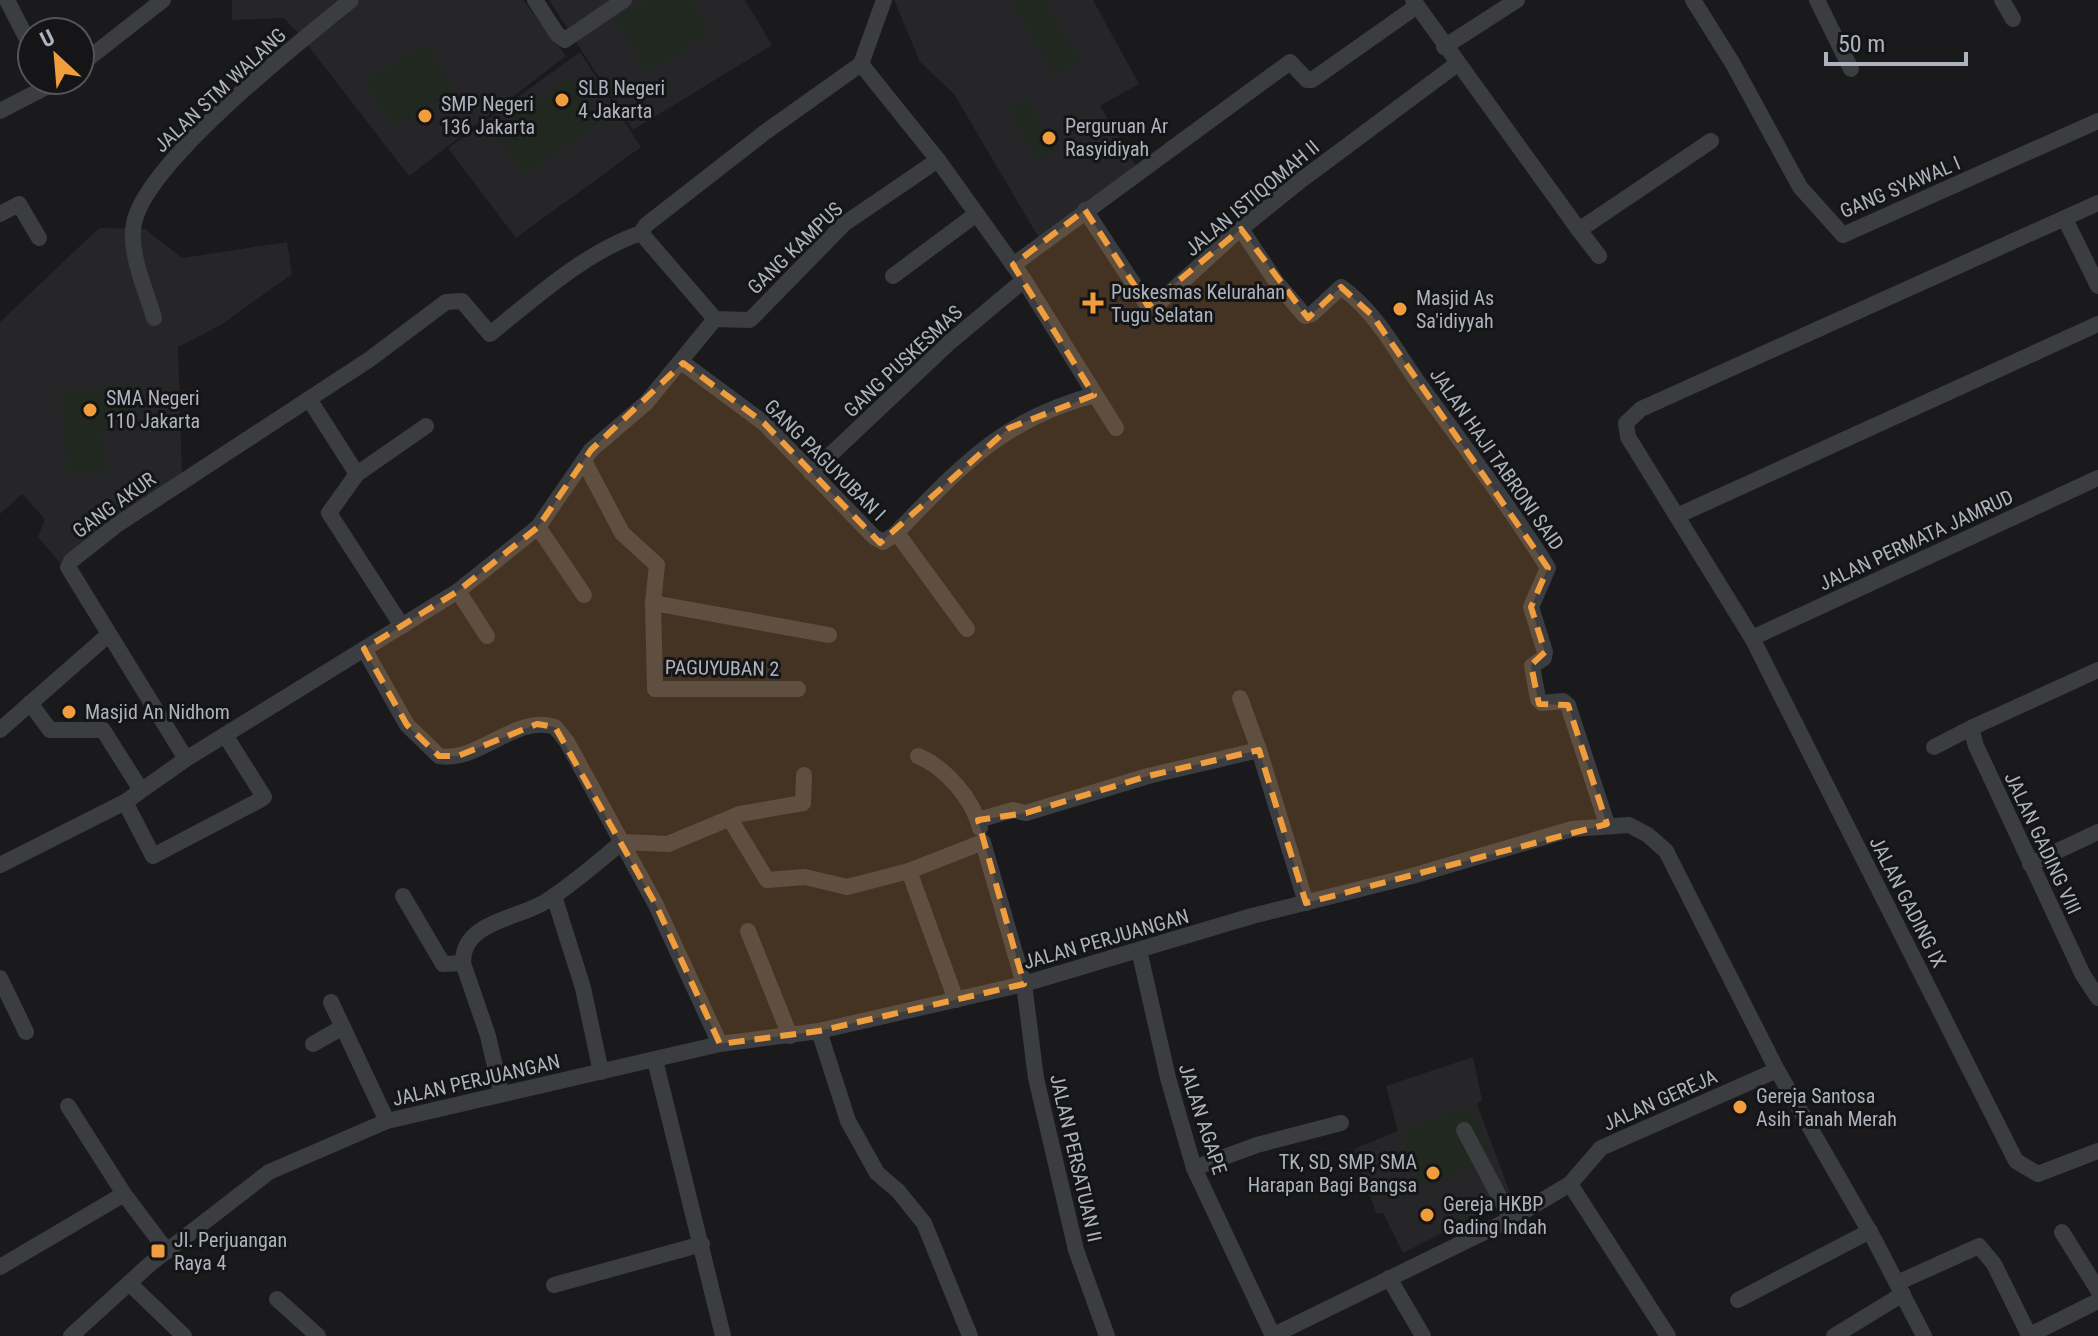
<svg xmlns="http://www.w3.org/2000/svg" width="2098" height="1336" font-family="'Roboto Condensed',sans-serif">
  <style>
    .built { fill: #262629 }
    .pitch { fill: #202820 }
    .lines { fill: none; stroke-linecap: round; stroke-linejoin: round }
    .street { stroke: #3b3d41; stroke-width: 16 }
    .marked { fill: #f09d3e; fill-opacity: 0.2; stroke: #f09d3e; stroke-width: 6; stroke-dasharray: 16 10; stroke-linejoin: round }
    .poi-dot { fill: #f09d3e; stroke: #151517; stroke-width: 3 }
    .labels { text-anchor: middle; stroke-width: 6; stroke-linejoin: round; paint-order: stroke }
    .poi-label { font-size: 20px; fill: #adb3bc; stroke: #151517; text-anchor: start }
    .street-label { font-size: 20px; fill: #adb3bc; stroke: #151517 }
  </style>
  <rect width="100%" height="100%" fill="#1a1a1c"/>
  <!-- built -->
  <g class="built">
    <path d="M 232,0 L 343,0 L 299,34 L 284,18 L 232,20 Z"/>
    <path d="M 361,0 L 523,0 L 566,56 L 409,176 L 306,43 Z"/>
    <path d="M 549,0 L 745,0 L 772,45 L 633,130 Z"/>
    <path d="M 894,0 L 1093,0 L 1139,84 L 1100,106 L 1138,169 L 1039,238 L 954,94 L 920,62 Z"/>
    <path d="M 580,52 L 641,147 L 516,238 L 448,148 Z"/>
    <path d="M 99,228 L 145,229 L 182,258 L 287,242 L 292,274 L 221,325 L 178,347 L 182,474 L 60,563 L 38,537 L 45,519 L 22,494 L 0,514 L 0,322 Z"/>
    <path d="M 1473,1057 L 1482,1100 L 1477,1104 L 1512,1198 L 1403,1253 L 1383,1213 L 1376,1213 L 1354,1149 L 1398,1131 L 1386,1086 Z"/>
  </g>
  <!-- pitch -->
  <g class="pitch">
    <path d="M 648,0 L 691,0 L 711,34 L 646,72 L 615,20 Z"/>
    <path d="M 1011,0 L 1045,0 L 1080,60 L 1054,75 Z"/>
    <path d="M 428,44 L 455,89 L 393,127 L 365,81 Z"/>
    <path d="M 570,78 L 601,121 L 525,175 L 495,132 Z"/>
    <path d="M 1028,99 L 1056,151 L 1039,161 L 1008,110 Z"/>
    <path d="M 130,384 L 134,427 L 101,431 L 105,470 L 68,474 L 60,391 Z"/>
    <path d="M 1471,1107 L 1492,1156 L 1424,1189 L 1400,1132 Z"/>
  </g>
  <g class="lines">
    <!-- street -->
    <g class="street">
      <path d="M 7,0 L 32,49"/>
      <path d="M 535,0 L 557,34 L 565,40 L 624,0"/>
      <path d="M 1413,0 L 1579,230 L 1711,141"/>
      <path d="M 1693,0 L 1733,64 L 1800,187 L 1843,235 L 2098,121"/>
      <path d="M 1817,0 L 1851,69"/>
      <path d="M 2002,0 L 2013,19"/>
      <path d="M 1444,47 L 1517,0"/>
      <path d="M 861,64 L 938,160 L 1024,280 L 1116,428"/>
      <path d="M 80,65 L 163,0"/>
      <path d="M 0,111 L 60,80"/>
      <path d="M 2098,203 L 1641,409 L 1626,423 L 1628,437 L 1752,638 L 2016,1161 L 2038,1174 L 2098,1151"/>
      <path d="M 1085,210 L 1148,306 L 1162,300 L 1232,236 L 1300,181 L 1457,64"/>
      <path d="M 0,214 L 19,204 L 39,238"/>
      <path d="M 2065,219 L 2098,286"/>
      <path d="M 1241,229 L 1277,283 L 1305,316 L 1312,314 L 1341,287 C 1379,314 1398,356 1425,392 C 1467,450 1510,507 1548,568 L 1531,607 L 1545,652 L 1544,658 L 1532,666 L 1538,699 L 1542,703 L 1563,701 L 1568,705 L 1607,824"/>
      <path d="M 1579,230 L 1599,256"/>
      <path d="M 1013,265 L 1290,62 L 1307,80 L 1312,80 L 1417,6"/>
      <path d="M 893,276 L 975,215"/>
      <path d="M 154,318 C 146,290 128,252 134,223 C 147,161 300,42 351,0"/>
      <path d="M 715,319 L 641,233 L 646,225 L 764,133 L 861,64 L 884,0"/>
      <path d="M 715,319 L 750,320 L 844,224 L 938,160"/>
      <path d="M 683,363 L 764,423 L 874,537 L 883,542 L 894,535 C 960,468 1000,420 1094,395"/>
      <path d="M 309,399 L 357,474"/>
      <path d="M 584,461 L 622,533 L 657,565 L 653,603 L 655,689 L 798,689"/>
      <path d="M 811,473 L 950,342 L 1024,280"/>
      <path d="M 1679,515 L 2098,324"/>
      <path d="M 538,527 L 584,595"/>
      <path d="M 897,533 L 967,629"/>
      <path d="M 458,591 L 487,636"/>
      <path d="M 653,603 L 829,635"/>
      <path d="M 402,626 L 329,513 L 357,474 L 426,426"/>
      <path d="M 1752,638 L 2098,478"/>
      <path d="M 364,649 L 407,725 L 439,756 C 479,763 515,714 555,727 L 567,742 L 656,905 L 720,1044"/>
      <path d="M 2098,670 L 1971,728 L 1976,746 L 2083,975 L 2098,998"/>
      <path d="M 1240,698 L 1259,750"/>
      <path d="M 30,703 L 50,730 L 103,730 L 141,790"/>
      <path d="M 0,730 L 107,636"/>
      <path d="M 1934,747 L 1971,728"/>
      <path d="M 918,756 C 945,767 973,799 980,828"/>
      <path d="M 186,759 L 68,567 L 71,561 L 118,524 L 370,359 L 446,302 L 462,301 L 490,334 C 536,297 585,252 641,233"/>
      <path d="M 125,802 L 153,856 L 260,800 L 264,797 L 225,735"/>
      <path d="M 730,819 L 767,880 L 805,877 L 847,887 L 909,871 L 956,1000"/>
      <path d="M 978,820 L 1013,810 L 1026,813 L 1148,776 L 1259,750 L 1306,903"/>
      <path d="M 2030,864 L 2098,832"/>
      <path d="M 0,865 L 125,802 L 186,759 L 458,591 L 538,527 L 591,450 L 646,403 L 715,319"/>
      <path d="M 909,871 L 983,842 L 1024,984 L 1036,1078 L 1076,1250 L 1107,1336"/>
      <path d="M 403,896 L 443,964 L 463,963"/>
      <path d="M 554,896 L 583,988 L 601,1072"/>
      <path d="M 748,931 L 790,1036"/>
      <path d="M 1139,950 L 1168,1078 L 1194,1168 L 1273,1336"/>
      <path d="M 0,978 L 26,1032"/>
      <path d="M 331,1002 L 387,1121"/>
      <path d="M 819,1031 L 848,1121 L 877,1173 L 898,1191 L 924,1223 L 970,1336"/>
      <path d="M 313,1044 L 343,1027"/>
      <path d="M 655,1060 L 723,1336"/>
      <path d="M 501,1092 L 488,1036 L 463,963 C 462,920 521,919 548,900 C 574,883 598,862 622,842 L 668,844 L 740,814 L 803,803 L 804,775"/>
      <path d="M 68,1106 L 124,1194 L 167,1251"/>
      <path d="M 1464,1130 L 1511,1219"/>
      <path d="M 1194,1168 L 1257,1145 L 1341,1123"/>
      <path d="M 1570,1184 L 1668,1336"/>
      <path d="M 2062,1232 L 2098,1290"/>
      <path d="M 0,1267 L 124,1194"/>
      <path d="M 1389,1278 L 1423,1336"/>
      <path d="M 129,1283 L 184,1336"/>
      <path d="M 1897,1283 L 1979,1246 L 1994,1264 L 2029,1335"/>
      <path d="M 554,1285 L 702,1244"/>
      <path d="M 277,1299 L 318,1336"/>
      <path d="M 1738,1300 L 1870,1231"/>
      <path d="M 71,1336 L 150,1264 L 269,1172 L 387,1121 L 720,1044 L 819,1031 L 1024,984 L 1252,916 L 1412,876 L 1572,829 L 1629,825 L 1648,835 L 1666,851 L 1777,1070 L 1875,1241 L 1924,1336"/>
      <path d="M 1272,1336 L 1511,1219 L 1570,1184 L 1601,1148 L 1777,1070"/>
      <path d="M 1834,1336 L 1903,1294"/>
      <path d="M 2028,1336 L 2098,1301"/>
    </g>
  </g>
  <!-- marked area -->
  <path class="marked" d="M 1085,210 L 1148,306 L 1241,229 L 1308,318 L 1341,287 L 1372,315 L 1548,568 L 1531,607 L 1545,652 L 1531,665 L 1539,704 L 1568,705 L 1607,824 L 1306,903 L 1259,750 L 1148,776 L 1026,813 L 978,820 L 1024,984 L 819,1031 L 720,1044 L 656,905 L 555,727 L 537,724 L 458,756 L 439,756 L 407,725 L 364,649 L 458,591 L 538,527 L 591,450 L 683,363 L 764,423 L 880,543 L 1009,428 L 1094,395 L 1013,265 Z"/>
  <!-- markers -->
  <g class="poi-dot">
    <circle cx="562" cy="100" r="8"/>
    <circle cx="425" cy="116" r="8"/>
    <circle cx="1049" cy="138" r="8"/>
    <path d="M1089 291h8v8h8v8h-8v8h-8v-8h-8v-8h8z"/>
    <circle cx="1400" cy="309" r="8"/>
    <circle cx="90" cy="410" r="8"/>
    <circle cx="69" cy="712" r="8"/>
    <circle cx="1740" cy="1107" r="8"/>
    <circle cx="1433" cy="1173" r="8"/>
    <circle cx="1427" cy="1215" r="8"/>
    <rect x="150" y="1243" width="16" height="16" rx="4"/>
  </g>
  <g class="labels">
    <!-- poi labels -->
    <g class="poi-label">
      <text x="578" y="95">SLB Negeri<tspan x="578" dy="23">4 Jakarta</tspan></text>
      <text x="441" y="111">SMP Negeri<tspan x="441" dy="23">136 Jakarta</tspan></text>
      <text x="1065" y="133">Perguruan Ar<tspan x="1065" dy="23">Rasyidiyah</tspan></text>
      <text x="1111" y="299">Puskesmas Kelurahan<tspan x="1111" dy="23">Tugu Selatan</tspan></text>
      <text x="1416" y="305">Masjid As<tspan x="1416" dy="23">Sa'idiyyah</tspan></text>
      <text x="106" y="405">SMA Negeri<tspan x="106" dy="23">110 Jakarta</tspan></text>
      <text x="85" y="719">Masjid An Nidhom</text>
      <text x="1756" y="1103">Gereja Santosa<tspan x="1756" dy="23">Asih Tanah Merah</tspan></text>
      <text x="1417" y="1169" text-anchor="end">TK, SD, SMP, SMA<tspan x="1417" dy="23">Harapan Bagi Bangsa</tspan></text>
      <text x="1443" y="1211">Gereja HKBP<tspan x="1443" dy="23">Gading Indah</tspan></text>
      <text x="174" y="1247">Jl. Perjuangan<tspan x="174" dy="23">Raya 4</tspan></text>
    </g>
    <!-- street labels -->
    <g class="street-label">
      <text transform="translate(220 90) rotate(-43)" y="7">JALAN STM WALANG</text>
      <text transform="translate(1900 187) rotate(-23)" y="7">GANG SYAWAL I</text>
      <text transform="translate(1252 198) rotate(-40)" y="7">JALAN ISTIQOMAH II</text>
      <text transform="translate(795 248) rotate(-44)" y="7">GANG KAMPUS</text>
      <text transform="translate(903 361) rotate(-43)" y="7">GANG PUSKESMAS</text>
      <text transform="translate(1497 459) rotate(55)" y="7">JALAN HAJI TABRONI SAID</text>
      <text transform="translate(825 460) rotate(45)" y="7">GANG PAGUYUBAN I</text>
      <text transform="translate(114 505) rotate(-36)" y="7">GANG AKUR</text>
      <text transform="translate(1916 540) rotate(-25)" y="7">JALAN PERMATA JAMRUD</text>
      <text transform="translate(722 668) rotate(1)" y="7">PAGUYUBAN 2</text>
      <text transform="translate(2043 843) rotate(65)" y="7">JALAN GADING VIII</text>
      <text transform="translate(1908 902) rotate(63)" y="7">JALAN GADING IX</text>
      <text transform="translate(1106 939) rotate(-16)" y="7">JALAN PERJUANGAN</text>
      <text transform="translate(476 1080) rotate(-13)" y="7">JALAN PERJUANGAN</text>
      <text transform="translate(1660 1100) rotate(-24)" y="7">JALAN GEREJA</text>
      <text transform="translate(1203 1119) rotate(72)" y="7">JALAN AGAPE</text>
      <text transform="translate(1076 1158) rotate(77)" y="7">JALAN PERSATUAN II</text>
    </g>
  </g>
  <!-- north arrow -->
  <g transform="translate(56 56) rotate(334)"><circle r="38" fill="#151517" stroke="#525459" stroke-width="2"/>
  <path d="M0-6L14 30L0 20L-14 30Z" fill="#f09d3e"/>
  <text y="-12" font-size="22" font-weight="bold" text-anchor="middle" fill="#adb3bc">U</text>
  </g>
  <!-- scale -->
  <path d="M1826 52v12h140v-12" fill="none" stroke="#adb3bc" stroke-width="4"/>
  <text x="1838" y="52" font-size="24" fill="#adb3bc" stroke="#151517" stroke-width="6" paint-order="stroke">50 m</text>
</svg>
